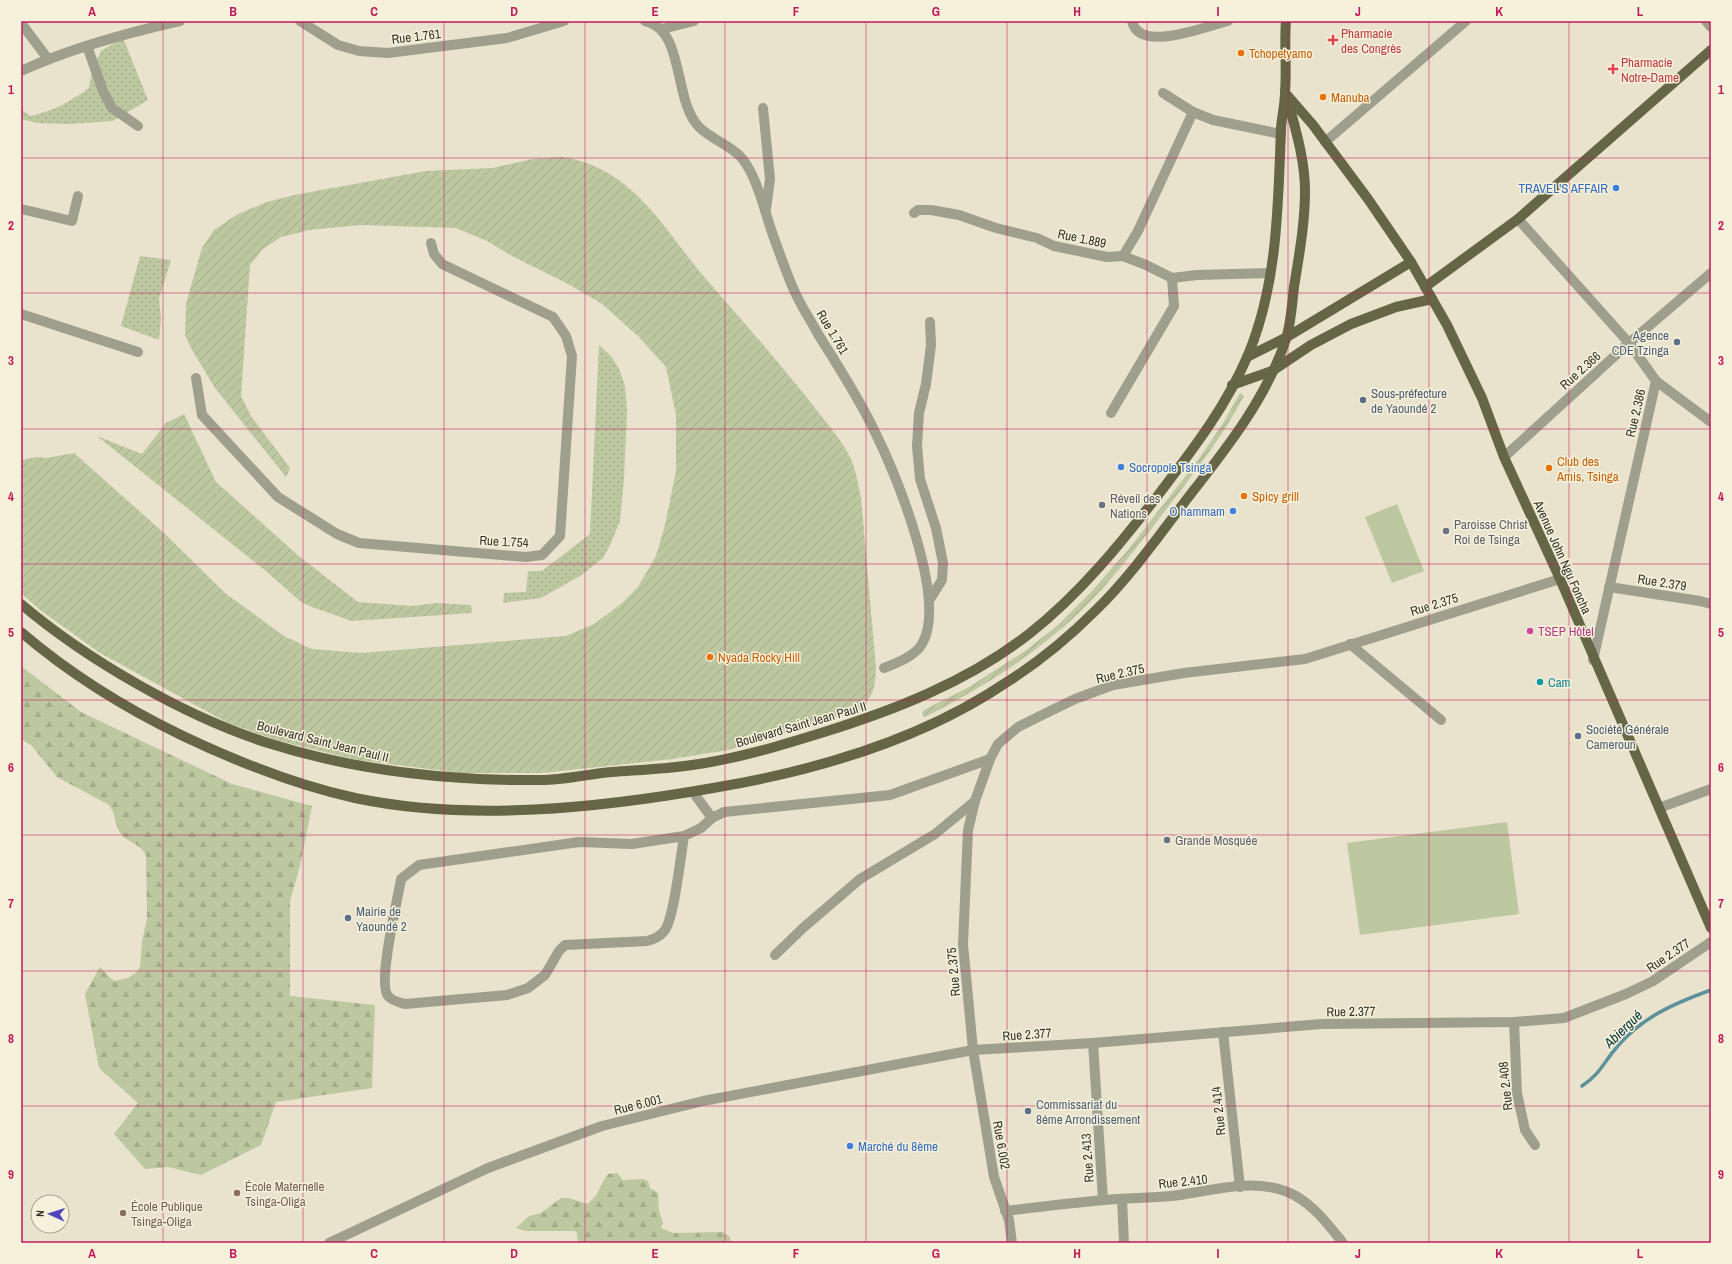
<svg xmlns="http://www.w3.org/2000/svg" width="1732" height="1264" font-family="'Archivo Narrow',sans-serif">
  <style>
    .grass { fill: url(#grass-dots) }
    .forest { fill: url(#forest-firs) }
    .garden { fill: url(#garden-furrows) }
    .pitch { fill: #bdc7a0 }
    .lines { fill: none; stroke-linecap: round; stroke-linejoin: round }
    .stream { stroke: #5e929a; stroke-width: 3.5 }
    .minor { stroke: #9e9f8d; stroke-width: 10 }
    .major { stroke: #656645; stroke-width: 10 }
    .grid { fill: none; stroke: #c2185b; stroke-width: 1; stroke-opacity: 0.55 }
    .health-dot { fill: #e0444e; stroke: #f6f1db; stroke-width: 1.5 }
    .food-dot { fill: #e8710a; stroke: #f6f1db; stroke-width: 1.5 }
    .shop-dot { fill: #3f7fe0; stroke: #f6f1db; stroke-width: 1.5 }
    .service-dot { fill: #5c6f8a; stroke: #f6f1db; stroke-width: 1.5 }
    .worship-dot { fill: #6b7280; stroke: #f6f1db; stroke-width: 1.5 }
    .hotel-dot { fill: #d1479c; stroke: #f6f1db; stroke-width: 1.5 }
    .culture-dot { fill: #0f9aa8; stroke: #f6f1db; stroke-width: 1.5 }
    .education-dot { fill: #8d6e63; stroke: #f6f1db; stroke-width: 1.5 }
    .labels { text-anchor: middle; stroke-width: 3; stroke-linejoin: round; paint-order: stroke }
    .health-label { font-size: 13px; fill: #be3a42; stroke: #f6f1db; text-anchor: start }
    .street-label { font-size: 13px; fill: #35332b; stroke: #f6f1db }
    .food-label { font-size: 13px; fill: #c56008; stroke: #f6f1db; text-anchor: start }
    .shop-label { font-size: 13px; fill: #366cbe; stroke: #f6f1db; text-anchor: end }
    .service-label { font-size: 13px; fill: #4e5e75; stroke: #f6f1db; text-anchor: start }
    .worship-label { font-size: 13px; fill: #5b616d; stroke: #f6f1db; text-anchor: start }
    .hotel-label { font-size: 13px; fill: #b23c85; stroke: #f6f1db; text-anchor: start }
    .culture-label { font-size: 13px; fill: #0d838f; stroke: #f6f1db; text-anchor: start }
    .education-label { font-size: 13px; fill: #785e54; stroke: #f6f1db; text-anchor: start }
    .water-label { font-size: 14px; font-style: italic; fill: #003339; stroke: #f6f1db }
    .neatline { fill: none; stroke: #c2185b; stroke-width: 1.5 }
    .grid-label { font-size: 13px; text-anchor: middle; font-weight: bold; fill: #c2185b }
  </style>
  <defs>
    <pattern id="grass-dots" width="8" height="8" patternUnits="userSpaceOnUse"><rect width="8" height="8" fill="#bdc7a0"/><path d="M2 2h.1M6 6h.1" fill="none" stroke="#a3ab8a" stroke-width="1.8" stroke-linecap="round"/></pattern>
    <pattern id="forest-firs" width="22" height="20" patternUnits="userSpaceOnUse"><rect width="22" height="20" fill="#bdc7a0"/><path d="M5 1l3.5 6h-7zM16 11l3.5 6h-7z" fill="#a3ab8a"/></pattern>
    <pattern id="garden-furrows" width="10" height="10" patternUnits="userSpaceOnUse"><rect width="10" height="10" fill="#bdc7a0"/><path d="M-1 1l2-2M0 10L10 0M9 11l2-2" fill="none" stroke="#a3ab8a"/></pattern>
  </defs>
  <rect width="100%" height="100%" fill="#e9e3ce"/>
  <!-- grass -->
  <g class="grass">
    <path d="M 123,38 L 148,100 L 113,121 L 68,124 L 38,123 L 21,119 L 21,109 L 30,116 C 53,111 70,102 89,88 L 92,71 L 101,51 Z"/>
    <path d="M 140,256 L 171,260 L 159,299 L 161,319 L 159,340 L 121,326 Z"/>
    <path d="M 599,345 L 612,357 L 619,369 L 625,386 L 627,410 L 624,479 L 620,521 L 610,545 L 603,558 L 580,576 L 541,598 L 503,603 L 504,593 L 526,592 L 528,571 L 542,571 L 590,534 Z"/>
  </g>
  <!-- forest -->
  <g class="forest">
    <path d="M 21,666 L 81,712 L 232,784 L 312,806 L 300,866 L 290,901 L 290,996 L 375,1005 L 372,1088 L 276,1102 L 261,1145 L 201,1175 L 168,1167 L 145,1169 L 114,1134 L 138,1103 L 99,1068 L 85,994 L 100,967 L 110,978 L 115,981 L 128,978 L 137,972 L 140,967 L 142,942 L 147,918 L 146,856 C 142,844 128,843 121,834 C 114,825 116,813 109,805 L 57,777 L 31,745 L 21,739 Z"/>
    <path d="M 617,1173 L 623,1180 L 644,1179 L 648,1181 L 650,1188 L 658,1193 L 659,1211 L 663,1223 L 661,1228 L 673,1233 L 723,1232 L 729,1236 L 732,1243 L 578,1243 L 577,1233 L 575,1231 L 526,1231 L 516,1228 L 529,1216 L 541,1213 L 561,1198 L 569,1198 L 587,1204 C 600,1195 599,1186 608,1174 Z"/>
  </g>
  <!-- garden -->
  <g class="garden">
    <path d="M 562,157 C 587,160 612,173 630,189 C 660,215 680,249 706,279 C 744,323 782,365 818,412 C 829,426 843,442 851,459 C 856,471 858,484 861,497 L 876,668 C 875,689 874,695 858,711 L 728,750 L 673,759 L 542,773 L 461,773 L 357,760 L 280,741 L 230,724 L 100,653 L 40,610 L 21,593 L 21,460 L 37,457 L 47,458 L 74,453 L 164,533 L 225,593 L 284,636 L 312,649 L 362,653 L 566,636 L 594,624 L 621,604 L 638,587 L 656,556 L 665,525 L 676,471 L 676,415 L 666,367 L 638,336 L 602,304 L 570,285 L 514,257 L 487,241 L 456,228 L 360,225 L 309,230 L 281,237 L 263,249 L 250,265 L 241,396 L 251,416 L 290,468 L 286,477 L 215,388 L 191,348 L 185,335 L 186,304 L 202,248 L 214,230 L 238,214 L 267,202 L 294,195 L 426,171 L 492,168 L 532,159 Z"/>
    <path d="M 1240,393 L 1244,396 C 1223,436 1196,470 1169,506 C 1147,534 1126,562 1103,588 C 1054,643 990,684 925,717 L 923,716 L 922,712 L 926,709 L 969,687 L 1025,651 L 1058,625 L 1091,592 L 1127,551 L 1198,460 L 1222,425 Z"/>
    <path d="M 184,414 L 216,482 L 300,557 L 358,602 L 411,606 L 437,603 L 471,605 L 472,613 L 352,621 L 312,607 L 301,602 L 267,572 L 97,436 L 142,454 L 166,423 Z"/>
  </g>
  <!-- pitch -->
  <g class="pitch">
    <path d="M 1397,504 L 1424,571 L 1392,583 L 1365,517 Z"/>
    <path d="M 1507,822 L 1519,914 L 1360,935 L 1347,843 Z"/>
  </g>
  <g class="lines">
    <!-- stream -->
    <path class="stream" d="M 1582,1086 C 1601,1073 1603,1063 1617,1047 C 1642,1017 1675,1003 1711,990"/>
    <!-- minor -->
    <g class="minor">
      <path d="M 300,21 L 338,45 L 359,51 L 388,53 L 507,38 L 564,21"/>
      <path d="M 645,21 C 685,29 673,101 699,127 C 710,138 727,144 739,155 C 757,173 765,214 774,238 C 780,254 786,272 793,288 C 799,303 810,319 818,334 C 838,366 859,398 875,432 C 896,475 948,600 922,644 C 915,656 897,663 884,668"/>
      <path d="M 1132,21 C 1139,54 1207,26 1228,21"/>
      <path d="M 1706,21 L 1711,27"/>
      <path d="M 21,23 L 48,59"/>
      <path d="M 662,29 L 694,21"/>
      <path d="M 87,46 L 103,91 L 112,108 L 138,126"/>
      <path d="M 21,71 C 71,48 126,33 180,21"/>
      <path d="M 1163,93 L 1193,112 L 1213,120 L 1281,134"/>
      <path d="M 763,108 L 770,179 L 766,209"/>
      <path d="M 1325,142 L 1466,21"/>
      <path d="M 21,209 L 72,221 L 78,196"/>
      <path d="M 914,213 L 918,210 L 931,210 L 959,215 L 996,228 L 1037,238 L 1054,246 L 1107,257 L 1123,256 L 1146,265 L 1172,278 L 1197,275 L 1270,273"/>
      <path d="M 1518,219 L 1629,343 L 1656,381 L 1711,422"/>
      <path d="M 1123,256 L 1138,231 L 1193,112"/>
      <path d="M 21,314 L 138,352"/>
      <path d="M 196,378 L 202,415 L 278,497 L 337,534 L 359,543 L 526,557 L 542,555 L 560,536 L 572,356 L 566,336 L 553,317 L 442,264 L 434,254 L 431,243"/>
      <path d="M 1111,413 L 1174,306 L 1172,278"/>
      <path d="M 1504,457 L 1629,343 L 1711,273"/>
      <path d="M 1609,587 L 1700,601 L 1711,604"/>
      <path d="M 930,599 L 942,580 L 943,563 L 936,528 L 920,479 L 917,446 L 919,413 L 926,384 L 931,345 L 930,322"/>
      <path d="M 1350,644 L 1441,720"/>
      <path d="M 1593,660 L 1656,381"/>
      <path d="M 693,792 L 712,818"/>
      <path d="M 1659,808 L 1711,789"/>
      <path d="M 684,836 C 681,854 674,918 665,930 C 660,937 654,939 647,941 L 565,945 L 559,951 L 545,975 L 528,988 L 507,995 L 405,1004 C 399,1002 392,1001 388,996 C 377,983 398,899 401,879 L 419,865 L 579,842 L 632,844 L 684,836 L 701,828 L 712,818 L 724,812 L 890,795 L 990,759"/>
      <path d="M 775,955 L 803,928 L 860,879 L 935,834 L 975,801"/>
      <path d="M 1514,1022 L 1517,1093 L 1525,1130 L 1535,1145"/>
      <path d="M 1223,1032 L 1240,1187"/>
      <path d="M 1093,1043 L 1103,1200"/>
      <path d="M 1122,1199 L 1124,1243"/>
      <path d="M 1005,1211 C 1038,1207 1071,1203 1104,1200 C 1126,1198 1149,1198 1171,1196 C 1208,1192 1249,1178 1285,1191 C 1310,1200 1327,1223 1343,1243"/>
      <path d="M 329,1243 L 488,1168 L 602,1126 L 703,1101 L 973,1050 L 1093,1043 L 1322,1024 L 1514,1022 L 1564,1018 L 1626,994 L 1653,981 L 1711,942"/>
      <path d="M 1012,1243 L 1009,1220 L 994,1177 L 973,1050 L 963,944 L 968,830 L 975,801 L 990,759 L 998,744 L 1018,727 L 1038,717 L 1075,699 L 1113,685 L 1184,673 L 1305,659 L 1560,579"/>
    </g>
    <!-- major -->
    <g class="major">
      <path d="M 1287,95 L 1313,125 L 1368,199 L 1411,262 L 1447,325 L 1482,398 L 1504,457 L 1560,579 L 1711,928"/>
      <path d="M 1425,287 L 1518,219 L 1711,50"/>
      <path d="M 1247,357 L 1287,337 L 1411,262"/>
      <path d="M 1232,385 L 1272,371 L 1311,345 L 1351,324 L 1396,307 L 1432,299"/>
      <path d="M 21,604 C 87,660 186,717 268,743 C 356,771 449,781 541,780 C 564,780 588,774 612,772 C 638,770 665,769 692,765 C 736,759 779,746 821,733 C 895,710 967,682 1029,634 C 1081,593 1122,542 1162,490 C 1194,448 1227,405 1248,355 C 1278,283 1278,205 1281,128 C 1282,116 1285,104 1285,92 C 1287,69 1284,45 1286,21"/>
      <path d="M 21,632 C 70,674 125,708 183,736 C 238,762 295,785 355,798 C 469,822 600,808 713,788 C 815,771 920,741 1007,682 C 1039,662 1069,637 1096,610 C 1131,576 1160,534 1190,495 C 1227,448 1267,397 1286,339 C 1291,323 1292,304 1294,287 C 1299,256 1305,223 1305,191 C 1305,159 1295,128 1287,97"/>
    </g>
  </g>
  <!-- grid -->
  <path class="grid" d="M 163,21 L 163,1243M 303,21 L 303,1243M 444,21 L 444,1243M 585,21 L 585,1243M 725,21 L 725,1243M 866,21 L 866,1243M 1007,21 L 1007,1243M 1147,21 L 1147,1243M 1288,21 L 1288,1243M 1429,21 L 1429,1243M 1569,21 L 1569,1243M 21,158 L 1711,158M 21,293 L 1711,293M 21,429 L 1711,429M 21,564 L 1711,564M 21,700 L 1711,700M 21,835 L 1711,835M 21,971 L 1711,971M 21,1106 L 1711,1106"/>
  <!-- markers -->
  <g class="health-dot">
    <path d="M1331 34h4v4h4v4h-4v4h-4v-4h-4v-4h4z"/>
    <path d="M1611 63h4v4h4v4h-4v4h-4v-4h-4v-4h4z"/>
  </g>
  <g class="food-dot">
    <circle cx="1241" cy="53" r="4"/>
    <circle cx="1323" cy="97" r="4"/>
    <circle cx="1549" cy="468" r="4"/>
    <circle cx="1244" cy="496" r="4"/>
    <circle cx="710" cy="657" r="4"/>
  </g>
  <g class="shop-dot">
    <circle cx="1616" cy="188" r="4"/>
    <circle cx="1121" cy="467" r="4"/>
    <circle cx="1233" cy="511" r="4"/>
    <circle cx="850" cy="1146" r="4"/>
  </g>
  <g class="service-dot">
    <circle cx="1677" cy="342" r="4"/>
    <circle cx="1363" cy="400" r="4"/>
    <circle cx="1578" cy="736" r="4"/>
    <circle cx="348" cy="918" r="4"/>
    <circle cx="1028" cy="1111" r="4"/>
  </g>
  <g class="worship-dot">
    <circle cx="1102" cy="505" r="4"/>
    <circle cx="1446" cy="531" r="4"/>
    <circle cx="1167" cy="840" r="4"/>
  </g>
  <circle class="hotel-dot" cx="1530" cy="631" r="4"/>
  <circle class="culture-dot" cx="1540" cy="682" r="4"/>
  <g class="education-dot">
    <circle cx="237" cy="1193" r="4"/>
    <circle cx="123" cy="1213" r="4"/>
  </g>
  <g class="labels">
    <!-- health labels -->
    <g class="health-label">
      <text x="1341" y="38">Pharmacie<tspan x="1341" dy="15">des Congrès</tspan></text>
      <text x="1621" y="67">Pharmacie<tspan x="1621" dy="15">Notre-Dame</tspan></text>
    </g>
    <!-- street labels -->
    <g class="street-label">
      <text transform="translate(416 36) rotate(-7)" y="5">Rue 1.761</text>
      <text transform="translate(1082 238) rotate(12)" y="5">Rue 1.889</text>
      <text transform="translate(833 332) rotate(59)" y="5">Rue 1.761</text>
      <text transform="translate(1580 370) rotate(-42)" y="5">Rue 2.366</text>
      <text transform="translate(1635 413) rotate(-77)" y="5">Rue 2.386</text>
      <text transform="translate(504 541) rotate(3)" y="5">Rue 1.754</text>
      <text transform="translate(1563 557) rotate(66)" y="5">Avenue John Ngu Foncha</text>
      <text transform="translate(1662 582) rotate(9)" y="5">Rue 2.379</text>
      <text transform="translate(1434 604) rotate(-17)" y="5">Rue 2.375</text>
      <text transform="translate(1120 673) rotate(-13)" y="5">Rue 2.375</text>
      <text transform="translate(801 724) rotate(-16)" y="5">Boulevard Saint Jean Paul II</text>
      <text transform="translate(323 741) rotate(14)" y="5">Boulevard Saint Jean Paul II</text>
      <text transform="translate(1668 955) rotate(-34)" y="5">Rue 2.377</text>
      <text transform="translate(953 972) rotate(-95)" y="5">Rue 2.375</text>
      <text transform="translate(1351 1011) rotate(-1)" y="5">Rue 2.377</text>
      <text transform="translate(1027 1034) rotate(-4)" y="5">Rue 2.377</text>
      <text transform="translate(1505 1086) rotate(-96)" y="5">Rue 2.408</text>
      <text transform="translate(638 1104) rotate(-14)" y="5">Rue 6.001</text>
      <text transform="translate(1218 1111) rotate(-96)" y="5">Rue 2.414</text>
      <text transform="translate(1002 1145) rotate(80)" y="5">Rue 6.002</text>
      <text transform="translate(1087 1158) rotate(-94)" y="5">Rue 2.413</text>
      <text transform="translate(1183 1181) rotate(-6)" y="5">Rue 2.410</text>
    </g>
    <!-- food labels -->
    <g class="food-label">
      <text x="1249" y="58">Tchopetyamo</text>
      <text x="1331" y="102">Manuba</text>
      <text x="1557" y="466">Club des<tspan x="1557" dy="15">Amis, Tsinga</tspan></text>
      <text x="1252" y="501">Spicy grill</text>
      <text x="718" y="662">Nyada Rocky Hill</text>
    </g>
    <!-- shop labels -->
    <g class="shop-label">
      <text x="1608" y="193">TRAVEL'S AFFAIR</text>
      <text x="1129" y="472" text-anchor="start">Socropole Tsinga</text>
      <text x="1225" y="516">O hammam</text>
      <text x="858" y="1151" text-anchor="start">Marché du 8ème</text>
    </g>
    <!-- service labels -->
    <g class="service-label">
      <text x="1669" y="340" text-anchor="end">Agence<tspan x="1669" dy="15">CDE Tzinga</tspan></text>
      <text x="1371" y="398">Sous-préfecture<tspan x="1371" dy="15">de Yaoundé 2</tspan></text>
      <text x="1586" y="734">Société Générale<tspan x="1586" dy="15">Cameroun</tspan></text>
      <text x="356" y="916">Mairie de<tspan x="356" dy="15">Yaoundé 2</tspan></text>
      <text x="1036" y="1109">Commissariat du<tspan x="1036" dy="15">8éme Arrondissement</tspan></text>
    </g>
    <!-- worship labels -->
    <g class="worship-label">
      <text x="1110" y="503">Réveil des<tspan x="1110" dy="15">Nations</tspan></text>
      <text x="1454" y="529">Paroisse Christ<tspan x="1454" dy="15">Roi de Tsinga</tspan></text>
      <text x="1175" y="845">Grande Mosquée</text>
    </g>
    <!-- hotel labels -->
    <g class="hotel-label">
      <text x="1538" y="636">TSEP Hôtel</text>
    </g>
    <!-- culture labels -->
    <g class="culture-label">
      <text x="1548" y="687">Cam</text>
    </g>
    <!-- education labels -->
    <g class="education-label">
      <text x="245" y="1191">École Maternelle<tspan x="245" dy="15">Tsinga-Oliga</tspan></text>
      <text x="131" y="1211">École Publique<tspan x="131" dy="15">Tsinga-Oliga</tspan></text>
    </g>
    <!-- water labels -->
    <g class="water-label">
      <text transform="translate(1623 1029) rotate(-44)" y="5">Abiergué</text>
    </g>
  </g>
  <!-- border -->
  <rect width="1732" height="1264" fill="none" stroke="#f6f1db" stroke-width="44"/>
  <!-- north arrow -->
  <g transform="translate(50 1214) rotate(273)"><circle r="19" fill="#f6f1db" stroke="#a9a595"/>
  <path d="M0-3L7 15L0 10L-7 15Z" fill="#4f45bc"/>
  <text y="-6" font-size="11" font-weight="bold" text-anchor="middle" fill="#35332b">N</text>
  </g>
  <rect x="22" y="22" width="1688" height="1220" class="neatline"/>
  <g class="grid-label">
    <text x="92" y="16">A</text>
    <text x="233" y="16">B</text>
    <text x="374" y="16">C</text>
    <text x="514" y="16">D</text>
    <text x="655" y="16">E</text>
    <text x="796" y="16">F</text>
    <text x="936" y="16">G</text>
    <text x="1077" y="16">H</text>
    <text x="1218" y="16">I</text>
    <text x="1358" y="16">J</text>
    <text x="1499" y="16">K</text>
    <text x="1640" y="16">L</text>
    <text x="11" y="94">1</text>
    <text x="1721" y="94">1</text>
    <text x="11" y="230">2</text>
    <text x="1721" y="230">2</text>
    <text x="11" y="365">3</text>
    <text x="1721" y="365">3</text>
    <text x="11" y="501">4</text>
    <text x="1721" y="501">4</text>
    <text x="11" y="637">5</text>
    <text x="1721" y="637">5</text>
    <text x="11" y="772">6</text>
    <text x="1721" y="772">6</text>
    <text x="11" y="908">7</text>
    <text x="1721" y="908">7</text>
    <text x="11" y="1043">8</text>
    <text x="1721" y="1043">8</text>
    <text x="11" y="1179">9</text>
    <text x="1721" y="1179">9</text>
    <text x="92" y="1258">A</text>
    <text x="233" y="1258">B</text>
    <text x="374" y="1258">C</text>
    <text x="514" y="1258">D</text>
    <text x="655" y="1258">E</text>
    <text x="796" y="1258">F</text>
    <text x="936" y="1258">G</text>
    <text x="1077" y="1258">H</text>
    <text x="1218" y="1258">I</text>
    <text x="1358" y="1258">J</text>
    <text x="1499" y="1258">K</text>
    <text x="1640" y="1258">L</text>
  </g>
</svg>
